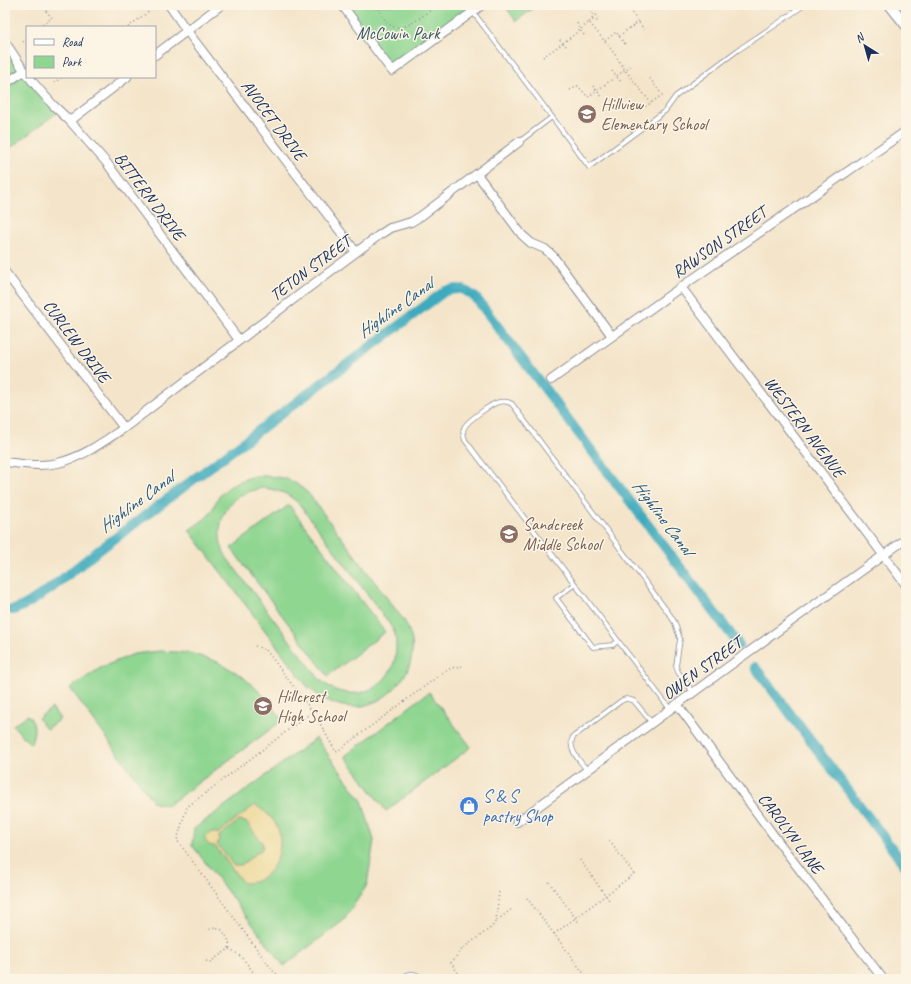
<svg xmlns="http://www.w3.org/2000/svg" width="911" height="984" font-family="Caveat,sans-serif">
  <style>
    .green { fill: #8fd691; stroke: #558278; fill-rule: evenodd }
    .sand { fill: #eeda9e; stroke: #84847e; fill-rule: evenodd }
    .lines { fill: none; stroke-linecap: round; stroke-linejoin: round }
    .canal { stroke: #3eabbd; stroke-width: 10 }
    .service-casing { stroke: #888a94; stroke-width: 5.5 }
    .minor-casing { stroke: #888a94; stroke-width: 10 }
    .tertiary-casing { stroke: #888a94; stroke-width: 12 }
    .path { stroke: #888a94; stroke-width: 1.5; stroke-dasharray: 1 3; stroke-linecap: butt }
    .service { stroke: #fff; stroke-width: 4 }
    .minor { stroke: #fff; stroke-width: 8 }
    .tertiary { stroke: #fff; stroke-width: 10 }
    .labels { text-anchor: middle; stroke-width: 3; stroke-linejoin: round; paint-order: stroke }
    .park-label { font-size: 17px; fill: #38596b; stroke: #fcf5e5 }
    .education-label { font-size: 17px; fill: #785e54; stroke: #fcf5e5; text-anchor: start }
    .street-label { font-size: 17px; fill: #1b2f5e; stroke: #fcf5e5 }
    .shop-label { font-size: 17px; fill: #366cbe; stroke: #fcf5e5; text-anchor: start }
    .water-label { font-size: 18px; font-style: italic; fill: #275a7f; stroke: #fcf5e5 }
  </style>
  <rect width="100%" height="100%" fill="#fcf5e5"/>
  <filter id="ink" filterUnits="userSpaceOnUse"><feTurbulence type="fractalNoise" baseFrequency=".025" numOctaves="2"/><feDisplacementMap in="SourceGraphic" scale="8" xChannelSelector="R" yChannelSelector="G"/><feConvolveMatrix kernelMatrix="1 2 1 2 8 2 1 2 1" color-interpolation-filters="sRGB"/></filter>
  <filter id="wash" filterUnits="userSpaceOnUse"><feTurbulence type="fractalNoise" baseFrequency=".012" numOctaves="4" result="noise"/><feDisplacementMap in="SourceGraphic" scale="16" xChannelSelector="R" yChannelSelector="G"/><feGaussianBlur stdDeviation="0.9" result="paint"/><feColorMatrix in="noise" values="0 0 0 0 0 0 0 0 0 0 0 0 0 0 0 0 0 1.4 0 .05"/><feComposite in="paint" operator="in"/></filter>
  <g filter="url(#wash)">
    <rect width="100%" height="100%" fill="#f4e5ca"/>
    <!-- green -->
    <g class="green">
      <path d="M 342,5 L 482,5 L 392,71 Z"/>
      <path d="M 507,5 L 538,5 L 516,21 L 505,6 Z"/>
      <path d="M 5,42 L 59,111 L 5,152 Z"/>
      <path d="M 255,476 C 269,476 283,476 295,483 C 300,486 304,490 308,493 L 405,622 C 407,626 409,631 411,636 C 420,672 386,708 350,707 C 334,706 319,697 307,686 L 189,530 C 195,526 204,520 209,515 C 213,510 215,503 218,498 C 227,486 240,480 255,476 ZM 263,488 C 280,490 288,493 300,505 L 389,623 C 391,627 394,630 395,634 C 396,639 396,644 396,649 C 396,677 370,699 342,692 C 332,690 324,684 317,676 L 227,558 C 215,539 218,513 237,498 C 245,492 254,490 263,488 Z"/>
      <path d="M 289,505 L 385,632 L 328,676 L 231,548 Z"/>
      <path d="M 160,651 L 190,653 L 218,662 L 242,676 L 263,695 L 283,720 L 168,805 L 154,803 L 70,688 L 102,667 L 134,654 Z"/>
      <path d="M 429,692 L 471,747 L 386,811 L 345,756 Z"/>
      <path d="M 52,708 L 60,719 L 46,729 L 38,718 Z"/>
      <path d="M 28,715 C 36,724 35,732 31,744 L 23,737 L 13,725 Z"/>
      <path d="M 316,738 L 362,801 L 374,840 L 367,885 L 344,920 L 284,966 L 192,845 L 194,829 Z"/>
    </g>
    <!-- sand -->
    <path class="sand" d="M 255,805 C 265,811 274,818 278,829 C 285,850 274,876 253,882 C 250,883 246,883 243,883 L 215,846 C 209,846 205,843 205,837 L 209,833 L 214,832 L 217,834 ZM 240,820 L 247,823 L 263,844 L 262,849 L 241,865 L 233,865 L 217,844 L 219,840 L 219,836 Z"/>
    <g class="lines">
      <!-- canal -->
      <g class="canal">
        <path d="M 5,610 L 14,610 L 27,604 L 50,589 L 90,557 L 445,291 C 460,287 463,288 476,298 L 739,645"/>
        <path d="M 755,667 L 906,867"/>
      </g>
    </g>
  </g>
  <g filter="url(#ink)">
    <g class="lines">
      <!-- service casing -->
      <g class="service-casing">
        <g id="service">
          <path d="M 473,12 L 552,117 L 519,142"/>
          <path d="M 552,117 L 589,167 L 665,111 L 676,96 L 738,50 L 780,22 L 804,5"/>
          <path d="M 575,584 L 556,598 L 593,647 L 613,645 L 618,641"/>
          <path d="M 670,709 L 465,440 C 464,436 462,433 464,428 C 466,422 492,403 499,402 C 504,401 508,401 512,404 L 670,615 L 675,623 L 680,639 L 676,666 L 678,672 L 693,692"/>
          <path d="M 587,770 C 580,761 567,749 573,737 L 621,701 C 626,698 629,699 634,701 L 652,723"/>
          <path d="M 400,979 C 410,972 414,972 423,979"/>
        </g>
      </g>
      <!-- minor casing -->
      <g class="minor-casing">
        <g id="minor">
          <path d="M 169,5 L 187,31 L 356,252"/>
          <path d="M 342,5 L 392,71 L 482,5"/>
          <path d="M 5,42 L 27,75"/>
          <path d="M 155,55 L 221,5"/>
          <path d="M 29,77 L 37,87 L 53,105 L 70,121 L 106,162 L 239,340"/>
          <path d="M 5,84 L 24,71"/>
          <path d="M 70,121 L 127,77"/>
          <path d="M 477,174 L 522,235 L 531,243 L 545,249 L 553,256 L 612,336"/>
          <path d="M 5,272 L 124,428"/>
          <path d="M 681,287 L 906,585"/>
          <path d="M 551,380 L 681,287 L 906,131"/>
          <path d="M 5,462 C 22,464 41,467 58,463 C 83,457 103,442 124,428 L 324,276 L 378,236 L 390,228 L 411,222 L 421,216 L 519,142"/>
          <path d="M 677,704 L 774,836 L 883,979"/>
          <path d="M 517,822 L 736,661 L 906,539"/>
        </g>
      </g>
      <!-- tertiary casing -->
      <g class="tertiary-casing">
        <path id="tertiary" d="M 890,5 L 906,25"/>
      </g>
      <!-- path -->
      <g class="path">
        <path d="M 376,5 C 380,10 383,19 388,23 C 402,37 425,13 437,5"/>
        <path d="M 586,5 L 593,14"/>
        <path d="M 115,8 L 119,5"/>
        <path d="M 632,13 L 646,32"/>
        <path d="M 589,22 L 592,20 L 598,21 L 598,16 L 593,14 L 592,20"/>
        <path d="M 39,27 L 52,18 L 41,5"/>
        <path d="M 128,27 L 151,10"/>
        <path d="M 584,35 L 580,30 L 589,22 L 614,53 L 625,70 L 651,103"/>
        <path d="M 619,36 L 641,20"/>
        <path d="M 605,41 L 616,32 L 625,44"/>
        <path d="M 23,42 L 27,39"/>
        <path d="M 566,46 L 563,43 L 580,30 L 577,23"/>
        <path d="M 543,57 L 563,43 L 558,38"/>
        <path d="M 612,71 L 621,82"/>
        <path d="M 54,83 L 62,77"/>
        <path d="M 593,86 L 602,97"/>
        <path d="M 570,90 L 578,86 L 588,97 L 633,64"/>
        <path d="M 642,109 L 662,95 L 648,76"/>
        <path d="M 255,646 L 266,650 L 309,707 L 319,722 L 336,752 L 444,672 L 451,668 L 463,666"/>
        <path d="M 580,860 L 609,900"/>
        <path d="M 549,882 L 579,923"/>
        <path d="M 527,898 L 588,979"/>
        <path d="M 496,921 L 499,891"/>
        <path d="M 554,934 L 634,874 L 608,839"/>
        <path d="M 229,949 C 242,954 250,968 258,979"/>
        <path d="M 206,961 L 210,962 L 229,949 C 230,940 227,937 222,930 L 215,928 L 207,930"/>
        <path d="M 283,979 L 273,971 L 177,840 L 187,807 L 312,712"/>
        <path d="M 459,979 L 461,977 L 451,963 L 463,948 L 492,927 L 496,921 L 512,909"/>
      </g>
      <!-- service -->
      <use href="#service" class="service"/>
      <!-- minor -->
      <use href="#minor" class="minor"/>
      <!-- tertiary -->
      <use href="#tertiary" class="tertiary"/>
    </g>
  </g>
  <!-- icons -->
  <defs>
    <g id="school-disc" transform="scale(1)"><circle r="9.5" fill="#8d6e63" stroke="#fcf5e5"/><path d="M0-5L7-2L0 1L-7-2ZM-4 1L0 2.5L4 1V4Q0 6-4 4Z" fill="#fff"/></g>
    <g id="shop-disc" transform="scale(1)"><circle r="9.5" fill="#3f7fe0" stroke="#fcf5e5"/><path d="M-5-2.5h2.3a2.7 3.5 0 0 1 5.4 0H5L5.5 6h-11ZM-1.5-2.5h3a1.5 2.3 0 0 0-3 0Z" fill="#fff"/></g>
  </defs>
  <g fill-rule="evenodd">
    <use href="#school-disc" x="587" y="114"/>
    <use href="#school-disc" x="509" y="534"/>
    <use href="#school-disc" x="263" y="706"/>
    <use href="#shop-disc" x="469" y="806"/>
  </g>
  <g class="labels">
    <!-- park labels -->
    <g class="park-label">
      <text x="398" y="39">McCowin Park</text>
    </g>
    <!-- education labels -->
    <g class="education-label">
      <text x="601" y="110">Hillview<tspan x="601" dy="20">Elementary School</tspan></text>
      <text x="523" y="530">Sandcreek<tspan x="523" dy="20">Middle School</tspan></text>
      <text x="277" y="702">Hillcrest<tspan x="277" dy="20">High School</tspan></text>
    </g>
    <!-- street labels -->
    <g class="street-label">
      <text transform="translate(274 120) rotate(53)" y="6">AVOCET DRIVE</text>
      <text transform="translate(150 196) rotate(53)" y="6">BITTERN DRIVE</text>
      <text transform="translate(719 242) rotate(-35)" y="6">RAWSON STREET</text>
      <text transform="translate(310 268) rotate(-37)" y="6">TETON STREET</text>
      <text transform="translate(77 341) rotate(53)" y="6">CURLEW DRIVE</text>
      <text transform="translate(805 427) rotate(53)" y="6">WESTERN AVENUE</text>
      <text transform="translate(702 668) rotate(-36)" y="6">OWEN STREET</text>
      <text transform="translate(791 833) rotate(53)" y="6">CAROLYN LANE</text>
    </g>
    <!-- shop labels -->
    <g class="shop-label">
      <text x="483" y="802">S &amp; S<tspan x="483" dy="20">pastry Shop</tspan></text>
    </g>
    <!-- water labels -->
    <g class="water-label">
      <text transform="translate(395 308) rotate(-36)" y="6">Highline Canal</text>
      <text transform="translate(136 502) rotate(-37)" y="6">Highline Canal</text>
      <text transform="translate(663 517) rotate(53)" y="6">Highline Canal</text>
    </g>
  </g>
  <!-- margin -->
  <rect width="911" height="984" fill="none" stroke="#fcf5e5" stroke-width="20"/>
  <!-- legend -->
  <rect x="26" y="26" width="130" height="52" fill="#fcf5e5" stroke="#a2a6af"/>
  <rect x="34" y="39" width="20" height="6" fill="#ffffff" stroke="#a2a6af"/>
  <text x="62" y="46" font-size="12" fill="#1b2f5e">Road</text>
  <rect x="34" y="56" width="20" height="12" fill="#8fd691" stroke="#a2a6af"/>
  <text x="62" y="66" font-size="12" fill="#1b2f5e">Park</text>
  <!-- north arrow -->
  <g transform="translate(865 46) rotate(323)" stroke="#fcf5e5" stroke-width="3" paint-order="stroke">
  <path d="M0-3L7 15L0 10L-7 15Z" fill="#1b2f5e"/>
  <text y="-6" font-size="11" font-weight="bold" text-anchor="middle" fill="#1b2f5e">N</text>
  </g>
</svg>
